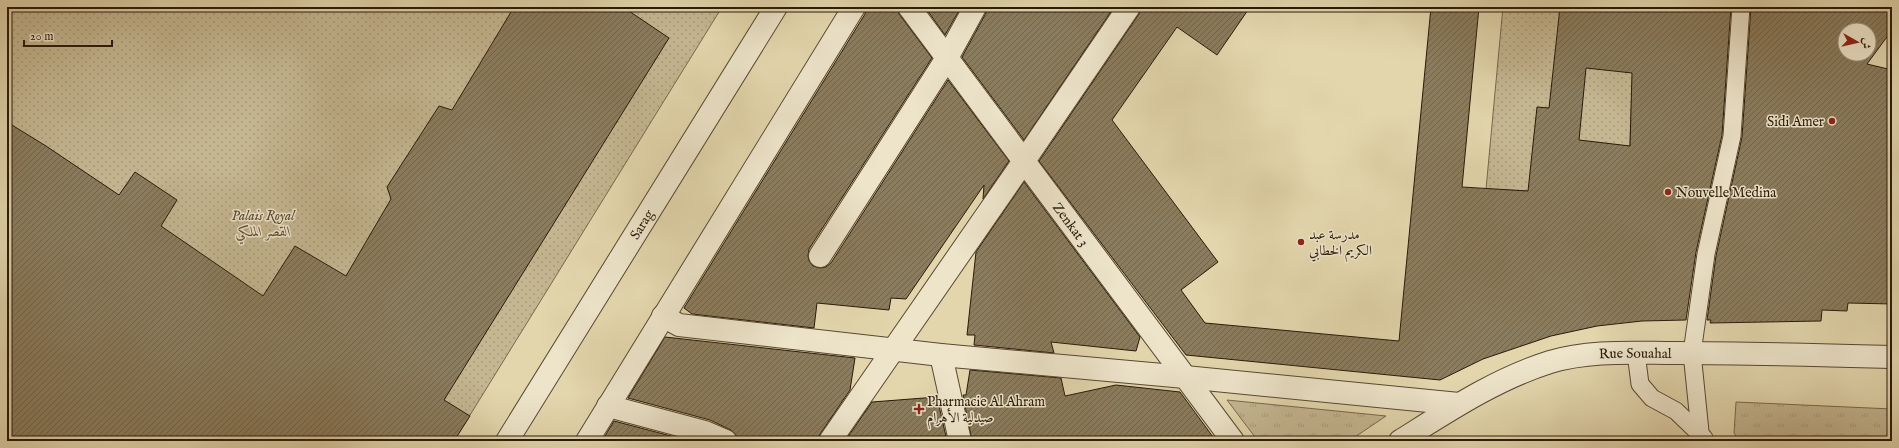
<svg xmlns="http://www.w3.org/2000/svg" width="1899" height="448" font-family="'IM FELL English',Amiri,serif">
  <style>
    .grass { fill: url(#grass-tufts); stroke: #77684d }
    .park { fill: url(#park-dots); stroke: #77684d }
    .building { fill: url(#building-hatch); stroke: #2a1a09; fill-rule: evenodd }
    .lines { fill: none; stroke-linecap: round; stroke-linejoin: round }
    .service-casing { stroke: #584932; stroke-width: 19 }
    .pedestrian-casing { stroke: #584932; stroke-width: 24 }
    .minor-casing { stroke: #584932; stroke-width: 24 }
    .path { stroke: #2a1a09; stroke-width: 2.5; stroke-dasharray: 1 2; stroke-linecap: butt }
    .service { stroke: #ede4ca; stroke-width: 17 }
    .pedestrian { stroke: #ede4ca; stroke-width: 22 }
    .minor { stroke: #ede4ca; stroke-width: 22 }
    .poi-dot { fill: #8f2418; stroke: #ede4ca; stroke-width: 1.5 }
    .labels { text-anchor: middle; stroke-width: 3; stroke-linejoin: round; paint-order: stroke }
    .poi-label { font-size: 14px; fill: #2a1a09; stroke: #ede4ca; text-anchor: start }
    .park-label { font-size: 14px; font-style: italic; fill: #584932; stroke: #ede4ca }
    .street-label { font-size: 14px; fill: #2a1a09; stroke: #ede4ca }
  </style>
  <defs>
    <pattern id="grass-tufts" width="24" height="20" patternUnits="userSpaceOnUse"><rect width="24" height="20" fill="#c4b691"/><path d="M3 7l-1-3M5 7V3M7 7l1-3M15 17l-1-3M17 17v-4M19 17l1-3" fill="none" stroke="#a99c7c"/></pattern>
    <pattern id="park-dots" width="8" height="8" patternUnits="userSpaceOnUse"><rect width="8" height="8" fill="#c4b691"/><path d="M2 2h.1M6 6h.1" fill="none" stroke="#a99c7c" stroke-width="1.8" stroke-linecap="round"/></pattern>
    <pattern id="building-hatch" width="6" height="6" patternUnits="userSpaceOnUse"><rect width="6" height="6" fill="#8a7c5e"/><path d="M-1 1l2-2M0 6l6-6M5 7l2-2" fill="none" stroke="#71654c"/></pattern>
  </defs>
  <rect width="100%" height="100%" fill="#e3d6ad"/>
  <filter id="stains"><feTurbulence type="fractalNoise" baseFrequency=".005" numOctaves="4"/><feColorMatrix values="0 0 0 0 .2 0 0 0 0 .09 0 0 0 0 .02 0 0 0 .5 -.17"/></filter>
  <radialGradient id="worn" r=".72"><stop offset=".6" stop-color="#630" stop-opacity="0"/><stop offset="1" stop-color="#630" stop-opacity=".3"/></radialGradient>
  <!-- grass -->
  <g class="grass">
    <path d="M 1227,400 L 1386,416 L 1349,441 L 1258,441 Z"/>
    <path d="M 1736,402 L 1892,409 L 1892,441 L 1739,441 L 1734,433 Z"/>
  </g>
  <!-- park -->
  <g class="park">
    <path d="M 7,7 L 722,7 L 454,441 L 7,441 Z"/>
    <path d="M 1503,7 L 1635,7 L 1628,196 L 1486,189 Z"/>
  </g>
  <!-- building -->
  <g class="building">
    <path d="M 514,7 L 623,7 L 669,38 L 444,400 L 470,416 L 454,441 L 7,441 L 7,122 L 46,146 L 119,195 L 135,172 L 177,200 L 161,226 L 263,296 L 295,246 L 346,276 L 391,199 L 387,187 L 439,106 L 452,110 Z"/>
    <path d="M 866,7 L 897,7 L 899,14 L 932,58 L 809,249 L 808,256 L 809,261 L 813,266 L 820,268 L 826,267 L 831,263 L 948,80 L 1009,161 L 983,199 L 984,185 L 906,299 L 891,298 L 889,310 L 817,303 L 814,328 L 692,314 L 684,308 L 865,14 Z"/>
    <path d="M 925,7 L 961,7 L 945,35 Z"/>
    <path d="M 987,7 L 1114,7 L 1024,140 L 962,57 L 986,13 Z"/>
    <path d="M 1141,7 L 1250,7 L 1217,55 L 1177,27 L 1112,120 L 1218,262 L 1181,290 L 1205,323 L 1399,341 L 1431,7 L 1479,7 L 1462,187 L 1528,191 L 1537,107 L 1549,108 L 1560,7 L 1731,7 L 1722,135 L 1696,252 L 1686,320 L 1642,321 L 1597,326 L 1551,336 L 1483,359 L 1440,380 L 1186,355 L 1039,161 L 1139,14 ZM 1586,68 L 1632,73 L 1630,146 L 1579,140 Z"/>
    <path d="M 1751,7 L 1892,7 L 1892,30 L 1867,64 L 1888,69 L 1892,97 L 1892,304 L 1848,303 L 1847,311 L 1822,310 L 1821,321 L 1710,323 L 1711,320 L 1707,320 L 1716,256 L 1742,137 ZM 1845,30 L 1869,30 L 1869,54 L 1845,54 Z"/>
    <path d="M 1024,182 L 1140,337 L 1136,351 L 1051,342 L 1054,353 L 974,345 L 975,335 L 967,335 L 976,252 Z"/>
    <path d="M 665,337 L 855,358 L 850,390 L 820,434 L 818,441 L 747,441 L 737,436 L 731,430 L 710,420 L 628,398 Z"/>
    <path d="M 970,370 L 1061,378 L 1065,396 L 1116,385 L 1180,392 L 1216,441 L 972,441 L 963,395 L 966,395 Z"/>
    <path d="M 937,397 L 947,441 L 845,441 L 872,402 Z"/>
    <path d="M 614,421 L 690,441 L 602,441 Z"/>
  </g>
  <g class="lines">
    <!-- service casing -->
    <g class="service-casing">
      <g id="service">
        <path d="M 1636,353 L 1640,384 L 1652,398 L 1676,411 L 1704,438"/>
        <path d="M 1701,441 L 1692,353 L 1706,254 L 1732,136 L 1741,7"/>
      </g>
    </g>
    <!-- pedestrian casing -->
    <g class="pedestrian-casing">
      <g id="pedestrian">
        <path d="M 820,256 L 947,58 L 975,7"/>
        <path d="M 587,441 L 854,7"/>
      </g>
    </g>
    <!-- minor casing -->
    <g class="minor-casing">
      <g id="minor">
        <path id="s1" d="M 909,7 L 1233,441"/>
        <path d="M 663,316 L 679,325 L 941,355 L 1185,377 L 1459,404"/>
        <path d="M 941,355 L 960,441"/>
        <path d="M 608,406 L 705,432 L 726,441"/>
        <path id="s2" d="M 507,441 L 776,7"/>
        <path d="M 830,441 L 1024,161 L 1129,7"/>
        <path id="s3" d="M 1400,441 C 1448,411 1496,379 1550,362 C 1590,350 1633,353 1674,353 C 1746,353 1819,355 1892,357"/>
      </g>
    </g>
    <!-- path -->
    <path class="path" d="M 7,20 L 14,7"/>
    <!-- service -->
    <use href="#service" class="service"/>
    <!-- pedestrian -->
    <use href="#pedestrian" class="pedestrian"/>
    <!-- minor -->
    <use href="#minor" class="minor"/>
  </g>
  <!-- markers -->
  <g class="poi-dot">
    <circle cx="1832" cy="121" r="4"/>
    <circle cx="1668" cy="192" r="4"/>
    <circle cx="1301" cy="242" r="4"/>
    <path d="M917 403h4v4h4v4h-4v4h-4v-4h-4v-4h4z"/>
  </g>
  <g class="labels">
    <!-- poi labels -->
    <g class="poi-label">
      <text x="1824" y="126" text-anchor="end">Sidi Amer</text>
      <text x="1676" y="197">Nouvelle Medina</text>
      <text x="1309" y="239">مدرسة عبد<tspan x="1309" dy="16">الكريم الخطابي</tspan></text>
      <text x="927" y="406">Pharmacie Al Ahram<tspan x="927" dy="16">صيدلية الأهرام</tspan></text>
    </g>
    <!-- park labels -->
    <g class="park-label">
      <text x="263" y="220">Palais Royal<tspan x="263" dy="16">القصر الملكي</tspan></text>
    </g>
    <!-- street labels -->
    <g class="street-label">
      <text dy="5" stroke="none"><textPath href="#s2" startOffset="255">Sarag</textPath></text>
      <text dy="5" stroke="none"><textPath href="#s1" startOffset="271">Zenkat 3</textPath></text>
      <text dy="5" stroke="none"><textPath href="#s3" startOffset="256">Rue Souahal</textPath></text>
    </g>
  </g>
  <!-- margin -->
  <rect width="1899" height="448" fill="none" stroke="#e3d6ad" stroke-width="24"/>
  <rect x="8" y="8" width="1883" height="432" fill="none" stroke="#2a1a09" stroke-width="2"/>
  <rect x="12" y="12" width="1875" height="424" fill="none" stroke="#2a1a09"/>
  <!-- north arrow -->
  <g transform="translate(1857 42) rotate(98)"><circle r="19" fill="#ede4ca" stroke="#9f937d"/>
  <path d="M0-3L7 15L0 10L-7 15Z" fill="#8f2418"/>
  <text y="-6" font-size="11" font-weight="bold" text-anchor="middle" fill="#2a1a09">ش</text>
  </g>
  <!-- scale -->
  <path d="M24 40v6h88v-6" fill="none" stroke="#2a1a09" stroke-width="2"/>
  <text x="30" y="40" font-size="12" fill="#2a1a09" stroke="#ede4ca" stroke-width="3" paint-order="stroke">20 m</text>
  <rect width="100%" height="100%" filter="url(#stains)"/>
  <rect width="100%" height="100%" fill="url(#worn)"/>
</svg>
